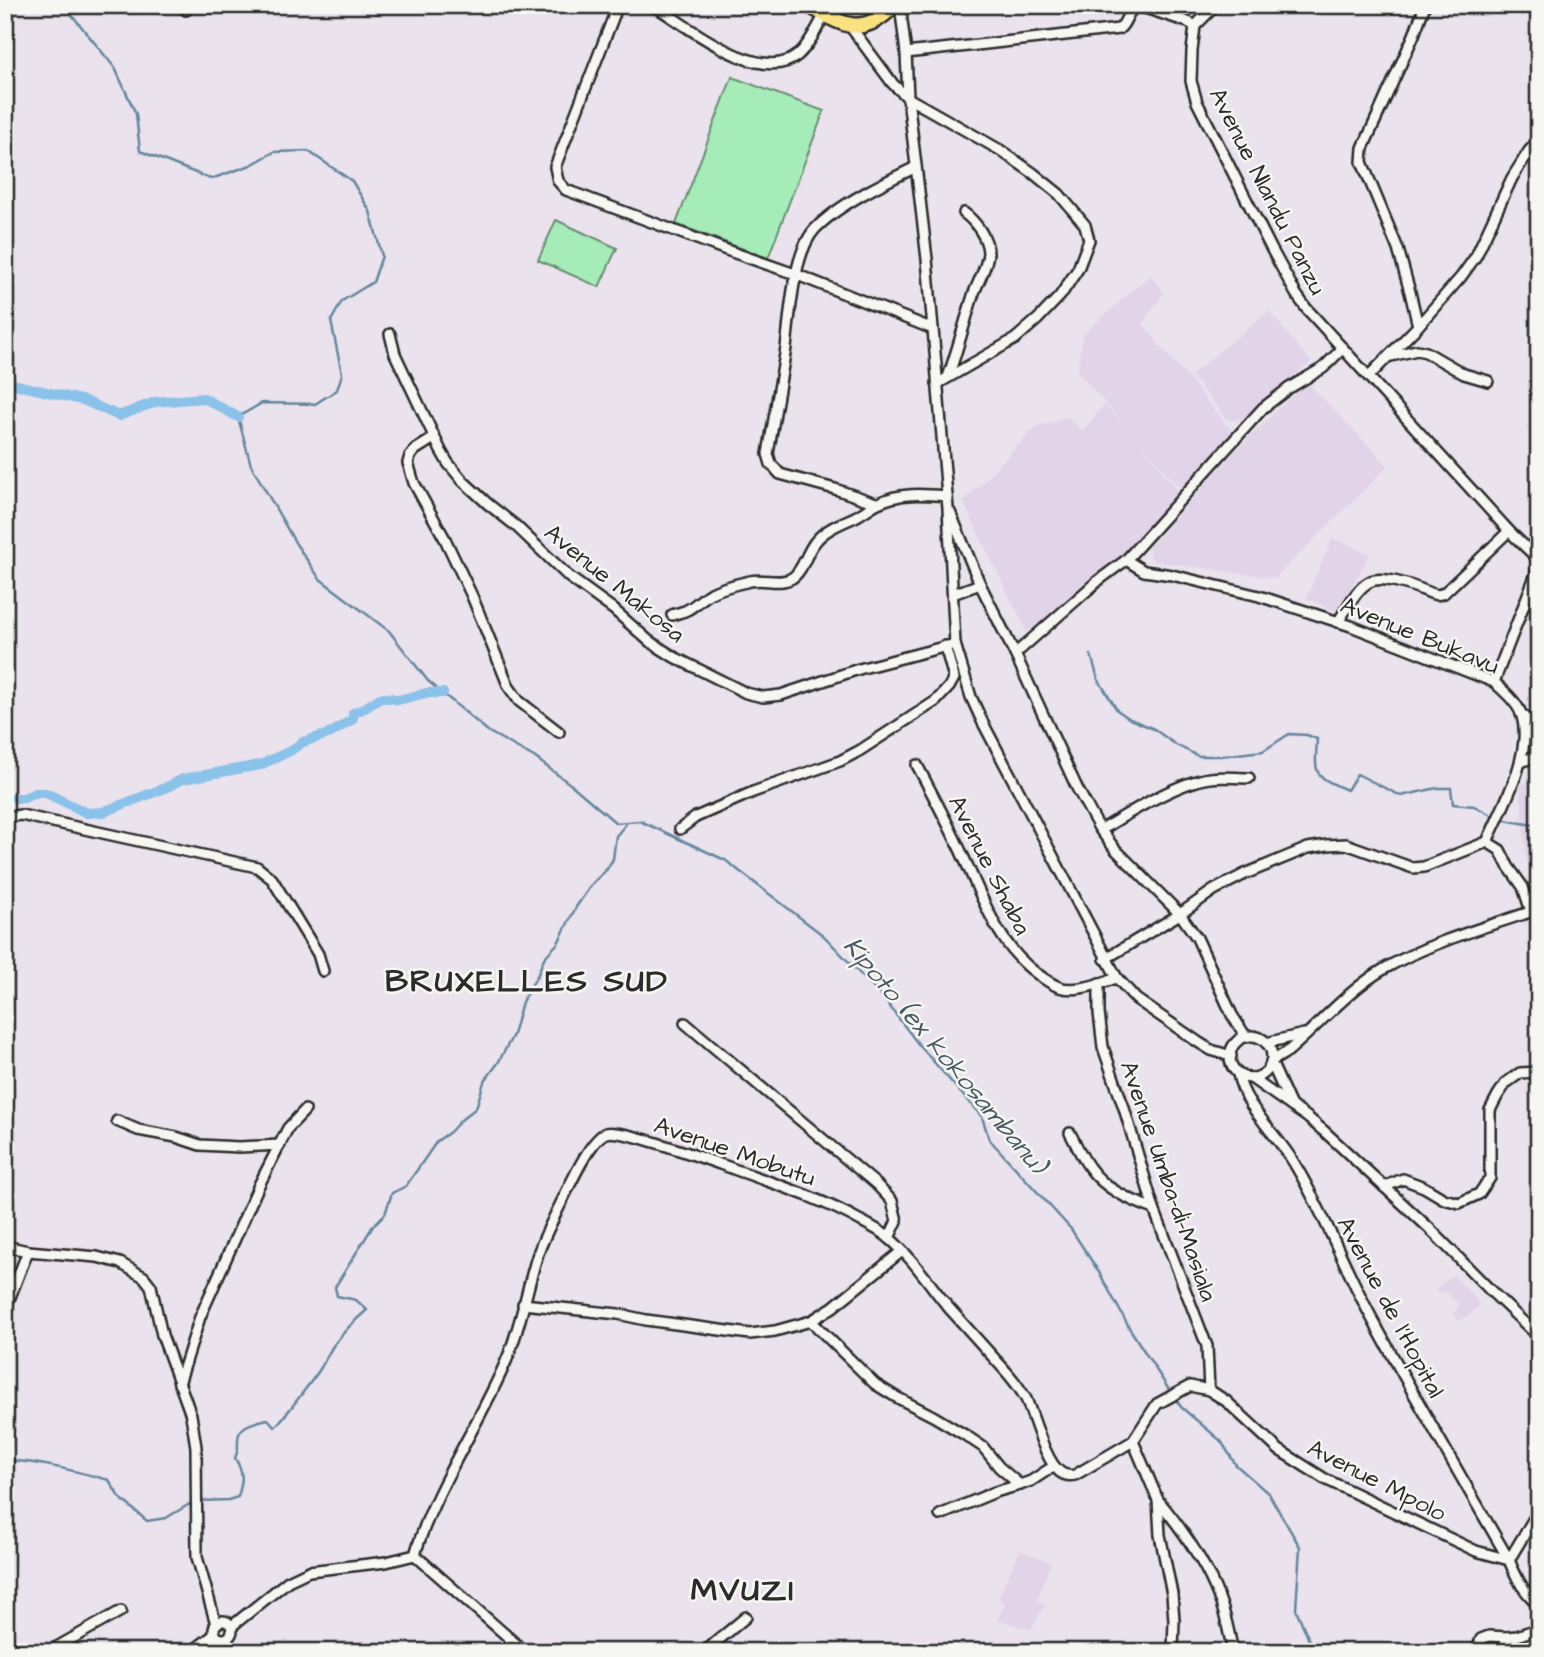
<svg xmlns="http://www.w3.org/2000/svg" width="1544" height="1657" font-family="'Architects Daughter',sans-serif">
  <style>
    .built { fill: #e1d4e9 }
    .green { fill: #a5ecb8; stroke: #688c72; stroke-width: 2 }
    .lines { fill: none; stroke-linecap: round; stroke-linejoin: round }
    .stream { stroke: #65869d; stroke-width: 2.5 }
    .canal { stroke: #8bc2e9; stroke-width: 10 }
    .minor-casing { stroke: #2b2b2b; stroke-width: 14 }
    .trunk-casing { stroke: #2b2b2b; stroke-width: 19 }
    .minor { stroke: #f6f6f2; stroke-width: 9 }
    .trunk { stroke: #fae180; stroke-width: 14 }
    .labels { text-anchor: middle; stroke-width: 5; stroke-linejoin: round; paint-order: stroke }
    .street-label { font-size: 24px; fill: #2b2b2b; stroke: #f6f6f2 }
    .water-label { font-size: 26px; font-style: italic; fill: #485864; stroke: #f6f6f2 }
    .district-label { font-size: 32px; font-weight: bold; letter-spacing: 2px; fill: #2b2b2b; stroke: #f6f6f2 }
  </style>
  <rect width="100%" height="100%" fill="#eae2ed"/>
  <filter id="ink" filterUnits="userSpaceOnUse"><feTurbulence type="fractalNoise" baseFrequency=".0143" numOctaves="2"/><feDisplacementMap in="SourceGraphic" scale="14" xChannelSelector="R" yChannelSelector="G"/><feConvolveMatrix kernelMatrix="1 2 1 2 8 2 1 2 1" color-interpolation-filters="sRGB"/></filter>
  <g filter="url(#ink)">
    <!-- built -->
    <g class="built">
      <path d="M 1150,275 L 1164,292 L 1143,323 L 1163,350 L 1197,388 L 1234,435 L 1208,466 L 1182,490 L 1142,445 L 1178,491 L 1147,530 L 1113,562 L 1053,613 L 1027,632 L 963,502 L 1036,427 L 1068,417 L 1082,431 L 1104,405 L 1122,422 L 1077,371 L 1083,334 Z"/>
      <path d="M 1269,311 L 1311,362 L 1241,420 L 1228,420 L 1191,375 Z"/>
      <path d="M 1308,383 L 1388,466 L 1275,578 L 1153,561 L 1148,548 L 1233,453 L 1279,408 Z"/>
      <path d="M 1333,538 L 1370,554 L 1337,612 L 1306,598 Z"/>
      <path d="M 1539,775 L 1539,888 L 1526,857 L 1520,786 Z"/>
      <path d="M 1453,1275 L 1480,1304 L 1472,1313 L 1459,1321 L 1452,1314 L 1460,1306 L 1445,1291 L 1440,1294 L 1435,1289 Z"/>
      <path d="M 1020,1551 L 1051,1562 L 1037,1600 L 1045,1605 L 1031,1629 L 997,1620 L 1005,1603 L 999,1598 L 1004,1584 Z"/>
    </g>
    <!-- green -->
    <g class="green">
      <path d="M 732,77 L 824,111 L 768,258 L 676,224 Z"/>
      <path d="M 556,220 L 617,248 L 599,287 L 538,260 Z"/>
    </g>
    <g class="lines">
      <!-- stream -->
      <g class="stream">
        <path d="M 66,5 L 72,15 L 115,68 L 136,114 L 140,151 L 211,179 L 251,165 L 274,152 L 308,151 L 352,181 L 370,211 L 382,256 L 373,282 L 342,301 L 331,321 L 342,374 L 337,390 L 315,404 L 262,403 L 238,417 L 251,465 L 296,544 L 320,579 L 389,631 L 428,681 L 489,732 L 534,757 L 574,787 L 616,823 L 640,821 L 725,860 L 824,936 L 884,999 L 919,1045 L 982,1117 L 989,1139 L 1071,1229 L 1100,1274 L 1130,1329 L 1171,1393"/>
        <path d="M 1091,655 L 1098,679 L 1117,710 L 1130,719 L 1154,729 L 1176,745 L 1198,756 L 1221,756 L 1263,751 L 1289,734 L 1307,735 L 1317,739 C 1315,775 1312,775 1347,790 L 1357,774 L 1401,796 L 1437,788 L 1451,788 L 1453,804 L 1474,806 L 1493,816"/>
        <path d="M 1504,820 L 1539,826"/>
        <path d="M 1175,1398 L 1181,1407 L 1221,1441 L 1236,1465 L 1269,1494 L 1300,1547 L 1296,1609 L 1314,1652"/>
        <path d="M 5,1460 C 41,1462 75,1471 109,1480 L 119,1497 L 147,1521 L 166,1518 L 193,1502"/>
        <path d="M 200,1501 L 228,1500 L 238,1497 C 243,1480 244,1473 235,1458 C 238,1451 238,1449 238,1441 C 237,1425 255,1422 268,1419 L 275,1427 C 290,1411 303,1392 316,1375 C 323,1366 327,1355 333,1346 C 343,1332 354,1321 367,1310 L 356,1300 L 337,1296 L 335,1287 L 373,1226 L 385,1214 L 392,1193 L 406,1186 L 437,1141 L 450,1132 L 461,1120 L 476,1108 L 484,1082 L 498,1063 L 513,1035 L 522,1002 L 538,974 L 544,958 L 558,943 L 576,907 L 592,884 L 607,869 L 613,859 L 616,836 L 626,824"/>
      </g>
      <!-- canal -->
      <g class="canal">
        <path d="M 5,382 L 85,401 L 119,416 L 155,402 L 204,398 L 238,417"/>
        <path d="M 15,798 L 24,798 L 35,793 L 46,793 L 87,813 L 103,812 L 165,788 L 183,779 L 260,765 L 290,751 L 303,742 L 331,733 L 353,719 L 353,713 L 365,708 L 380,698 L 391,698 L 398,700 L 426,693 L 443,693"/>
      </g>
      <!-- minor casing -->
      <g class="minor-casing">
        <g id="minor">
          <path d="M 185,5 L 186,10"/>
          <path d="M 618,5 L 555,167 L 558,181 L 566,190 L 729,251 L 795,274 L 933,329"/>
          <path d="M 650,5 L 661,10 C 692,30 762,85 798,55 C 810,44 817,28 825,14"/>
          <path d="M 900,5 L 906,53 L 908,98 L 927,259 L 933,329 L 948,508 L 955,644 L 971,697 L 982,721 L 1117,978 L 1136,999 L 1198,1042 L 1211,1050 L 1231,1056"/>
          <path d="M 1216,5 L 1195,26 L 1192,51 L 1191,81 L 1197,102 L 1272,250 L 1296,294 L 1306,308 L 1509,531 L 1539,560"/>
          <path d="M 850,26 L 893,84 L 908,98 L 1000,150 L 1033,173 L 1059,194 L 1085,225 L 1089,240 L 1078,269 L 1060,296 L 1038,319 L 1015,339 L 937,384"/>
          <path d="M 906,53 L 1119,29 C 1128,22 1126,9 1139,6 L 1188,22 L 1195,26"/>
          <path d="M 1418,326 L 1410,292 L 1398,249 L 1362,162 L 1363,148 L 1414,35 L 1425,5"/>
          <path d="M 390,334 L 395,354 L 441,451 L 448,463 L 463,481 L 488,504 L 516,526 L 569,577 L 613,609 L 649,641 L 674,657 L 746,693 L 763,697 L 781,695 L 859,669 L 955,644"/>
          <path d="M 1391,356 L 1417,350 L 1426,352 L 1464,374 L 1488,381"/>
          <path d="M 1369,376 L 1418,326 L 1461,277 L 1476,256 L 1512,178 L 1529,151 L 1539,140"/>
          <path d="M 948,377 C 957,351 964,325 972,299 C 976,284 987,269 988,253 C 988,238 975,221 964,213"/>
          <path d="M 434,438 L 415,450 L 410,456 L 408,463 L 414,483 L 445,539 L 472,596 L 509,687 L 519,701 L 559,732"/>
          <path d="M 876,503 L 835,489 L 780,474 L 771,464 L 768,454 C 774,419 780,383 786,348 C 790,316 793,253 815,229 C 839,204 885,182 916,167"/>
          <path d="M 950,512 L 980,584 L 1015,654 L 1077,788 L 1099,828 L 1115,849 L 1180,914 L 1197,938 L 1232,1015 L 1246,1037"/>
          <path d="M 953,594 L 980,584"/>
          <path d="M 672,615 C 677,613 683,612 687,610 C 695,606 701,599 709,594 C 721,588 736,584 750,581 C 764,578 780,585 792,578 C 803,571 806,553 815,542 C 824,530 841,523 855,517 C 863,513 870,507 878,503 C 900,492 923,494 947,496"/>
          <path d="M 1338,622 C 1347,609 1355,590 1369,582 C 1381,575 1411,585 1423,590 C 1431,593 1435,597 1444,593 L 1509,531"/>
          <path d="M 1015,654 L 1099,580 L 1126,560 L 1263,408 L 1289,388 L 1323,368 L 1343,348"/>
          <path d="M 1494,682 L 1539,566"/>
          <path d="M 1521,714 L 1539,727"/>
          <path d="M 1521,762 L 1539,755"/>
          <path d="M 917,765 C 933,795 949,825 963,856 C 983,898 997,944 1036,973 C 1043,978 1051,984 1059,987 C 1076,993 1100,983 1117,978"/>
          <path d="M 5,817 L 21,815 L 257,867 L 272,879 L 318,954 L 323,971"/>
          <path d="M 680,829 L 696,817 L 753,792 L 840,761 L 859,751 L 936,701 L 949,687 L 954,678 L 945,646"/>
          <path d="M 1101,830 C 1129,813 1178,782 1210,778 C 1223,776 1236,778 1249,778"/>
          <path d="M 1487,842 L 1500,850 L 1508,866 L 1523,887 L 1531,911"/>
          <path d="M 1105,959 L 1180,914 L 1214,890 L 1245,874 L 1308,848 L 1327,845 L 1346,844 L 1413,868 L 1424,867 L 1487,842 C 1502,808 1533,754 1522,716 C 1518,703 1504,691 1494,682 L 1351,626 L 1259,596 L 1172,575 L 1144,571 L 1126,560"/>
          <path d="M 1099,983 L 1099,1013 L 1103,1047 L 1124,1108 L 1154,1209 L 1207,1346 L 1209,1390"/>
          <path d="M 685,1023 L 876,1184 L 892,1201 L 897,1221 L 889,1238"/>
          <circle cx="1251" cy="1057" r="21"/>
          <path d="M 1266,1043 L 1304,1034"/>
          <path d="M 1272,1060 L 1277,1058 L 1287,1052 C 1319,1025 1347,991 1384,969 C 1430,942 1489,926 1539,909"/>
          <path d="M 1271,1062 L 1291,1106"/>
          <path d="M 1238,1074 C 1244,1107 1277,1134 1294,1163 C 1325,1214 1346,1272 1375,1324 C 1418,1403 1464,1482 1509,1560 L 1539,1510"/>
          <path d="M 1251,1078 L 1307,1117 L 1325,1132 L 1429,1228 L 1494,1294 L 1539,1337"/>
          <path d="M 117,1121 L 138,1130 L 176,1137 L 200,1145 L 239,1147 L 280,1145"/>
          <path d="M 1070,1133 C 1076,1144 1081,1156 1089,1167 C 1104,1189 1130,1200 1154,1209"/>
          <path d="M 1384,1187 L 1403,1179 L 1424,1187 L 1444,1199 L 1459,1203 L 1479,1194 L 1490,1178 L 1490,1110 L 1498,1095 L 1506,1083 L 1520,1073 L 1539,1072"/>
          <path d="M 5,1246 L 28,1251 L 97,1257 L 120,1263 L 144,1277 L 151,1286 L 162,1335 L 191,1415 L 196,1447 L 197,1557 L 216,1624"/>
          <path d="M 523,1304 L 618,1314 L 646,1320 L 750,1334 L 775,1331 L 811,1321 L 833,1307 L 902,1251"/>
          <path d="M 5,1310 L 28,1251"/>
          <path d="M 811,1321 L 875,1384 L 896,1397 L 933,1416 L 965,1435 L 983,1447 L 999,1467 L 1020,1485 L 1031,1481 L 1054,1466"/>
          <path d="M 179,1384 L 200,1317 L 259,1185 L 288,1128 L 305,1110"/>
          <path d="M 1133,1441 L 1158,1500 L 1160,1535 L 1172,1594 L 1174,1620 L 1173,1652"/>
          <path d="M 1158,1500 C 1183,1530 1205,1561 1219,1598 C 1226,1615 1229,1634 1233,1652"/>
          <path d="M 940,1515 L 995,1492 L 1020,1485"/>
          <path d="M 415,1555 C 435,1486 479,1426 507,1359 C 520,1328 526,1293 536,1260 C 542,1239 553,1220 562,1201 C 570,1185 590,1139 606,1133 C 621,1128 711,1161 731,1168 C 775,1184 820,1198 861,1221 C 871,1226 881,1231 889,1238 C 912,1257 930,1285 949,1308 C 967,1328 985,1348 1003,1368 C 1012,1378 1020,1388 1026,1399 C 1034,1417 1045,1461 1060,1472 C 1065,1476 1070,1476 1075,1475 L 1133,1441 L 1157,1404 L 1190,1386 L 1209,1390 L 1226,1401 L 1279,1450 L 1325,1479 L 1476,1551 L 1509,1560 C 1517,1579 1523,1591 1539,1605"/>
          <path d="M 415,1555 L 525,1652"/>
          <circle cx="223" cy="1630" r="9"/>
          <path d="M 232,1626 L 288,1581 L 309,1571 L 386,1562 L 415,1555"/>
          <path d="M 48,1652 L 121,1611"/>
          <path d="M 191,1652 L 215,1634"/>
          <path d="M 704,1652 L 746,1617"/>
          <path d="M 1478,1652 L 1478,1647 L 1481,1639 L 1489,1636 L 1507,1637"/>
          <path d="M 1504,1652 L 1507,1637 L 1517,1636 L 1539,1628"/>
        </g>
      </g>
      <!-- trunk casing -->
      <g class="trunk-casing">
        <path id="trunk" d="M 809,5 C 843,25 862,39 894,5"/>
      </g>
      <!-- minor -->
      <use href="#minor" class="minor"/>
      <!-- trunk -->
      <use href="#trunk" class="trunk"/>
    </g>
  </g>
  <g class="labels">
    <!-- street labels -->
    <g class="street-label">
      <text transform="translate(1268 191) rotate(63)" y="8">Avenue Nlandu Panzu</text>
      <text transform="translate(615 583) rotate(39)" y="8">Avenue Makosa</text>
      <text transform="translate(1420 635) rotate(22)" y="8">Avenue Bukavu</text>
      <text transform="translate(990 865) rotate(63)" y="8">Avenue Shaba</text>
      <text transform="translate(735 1151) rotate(19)" y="8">Avenue Mobutu</text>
      <text transform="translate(1169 1181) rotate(71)" y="8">Avenue Umba-di-Masiala</text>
      <text transform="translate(1391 1307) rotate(62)" y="8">Avenue de l'Hopital</text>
      <text transform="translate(1377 1480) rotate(27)" y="8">Avenue Mpolo</text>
    </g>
    <!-- water labels -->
    <g class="water-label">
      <text transform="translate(946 1055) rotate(50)" y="9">Kipoto (ex kokosambanu)</text>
    </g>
    <!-- district labels -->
    <g class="district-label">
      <text x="527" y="991">BRUXELLES SUD</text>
      <text x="743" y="1600">MVUZI</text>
    </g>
  </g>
  <!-- margin -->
  <rect width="1544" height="1657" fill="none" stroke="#f6f6f2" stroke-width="28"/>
  <rect x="14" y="14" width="1516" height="1629" fill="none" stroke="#2b2b2b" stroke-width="2.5" filter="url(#ink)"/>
</svg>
